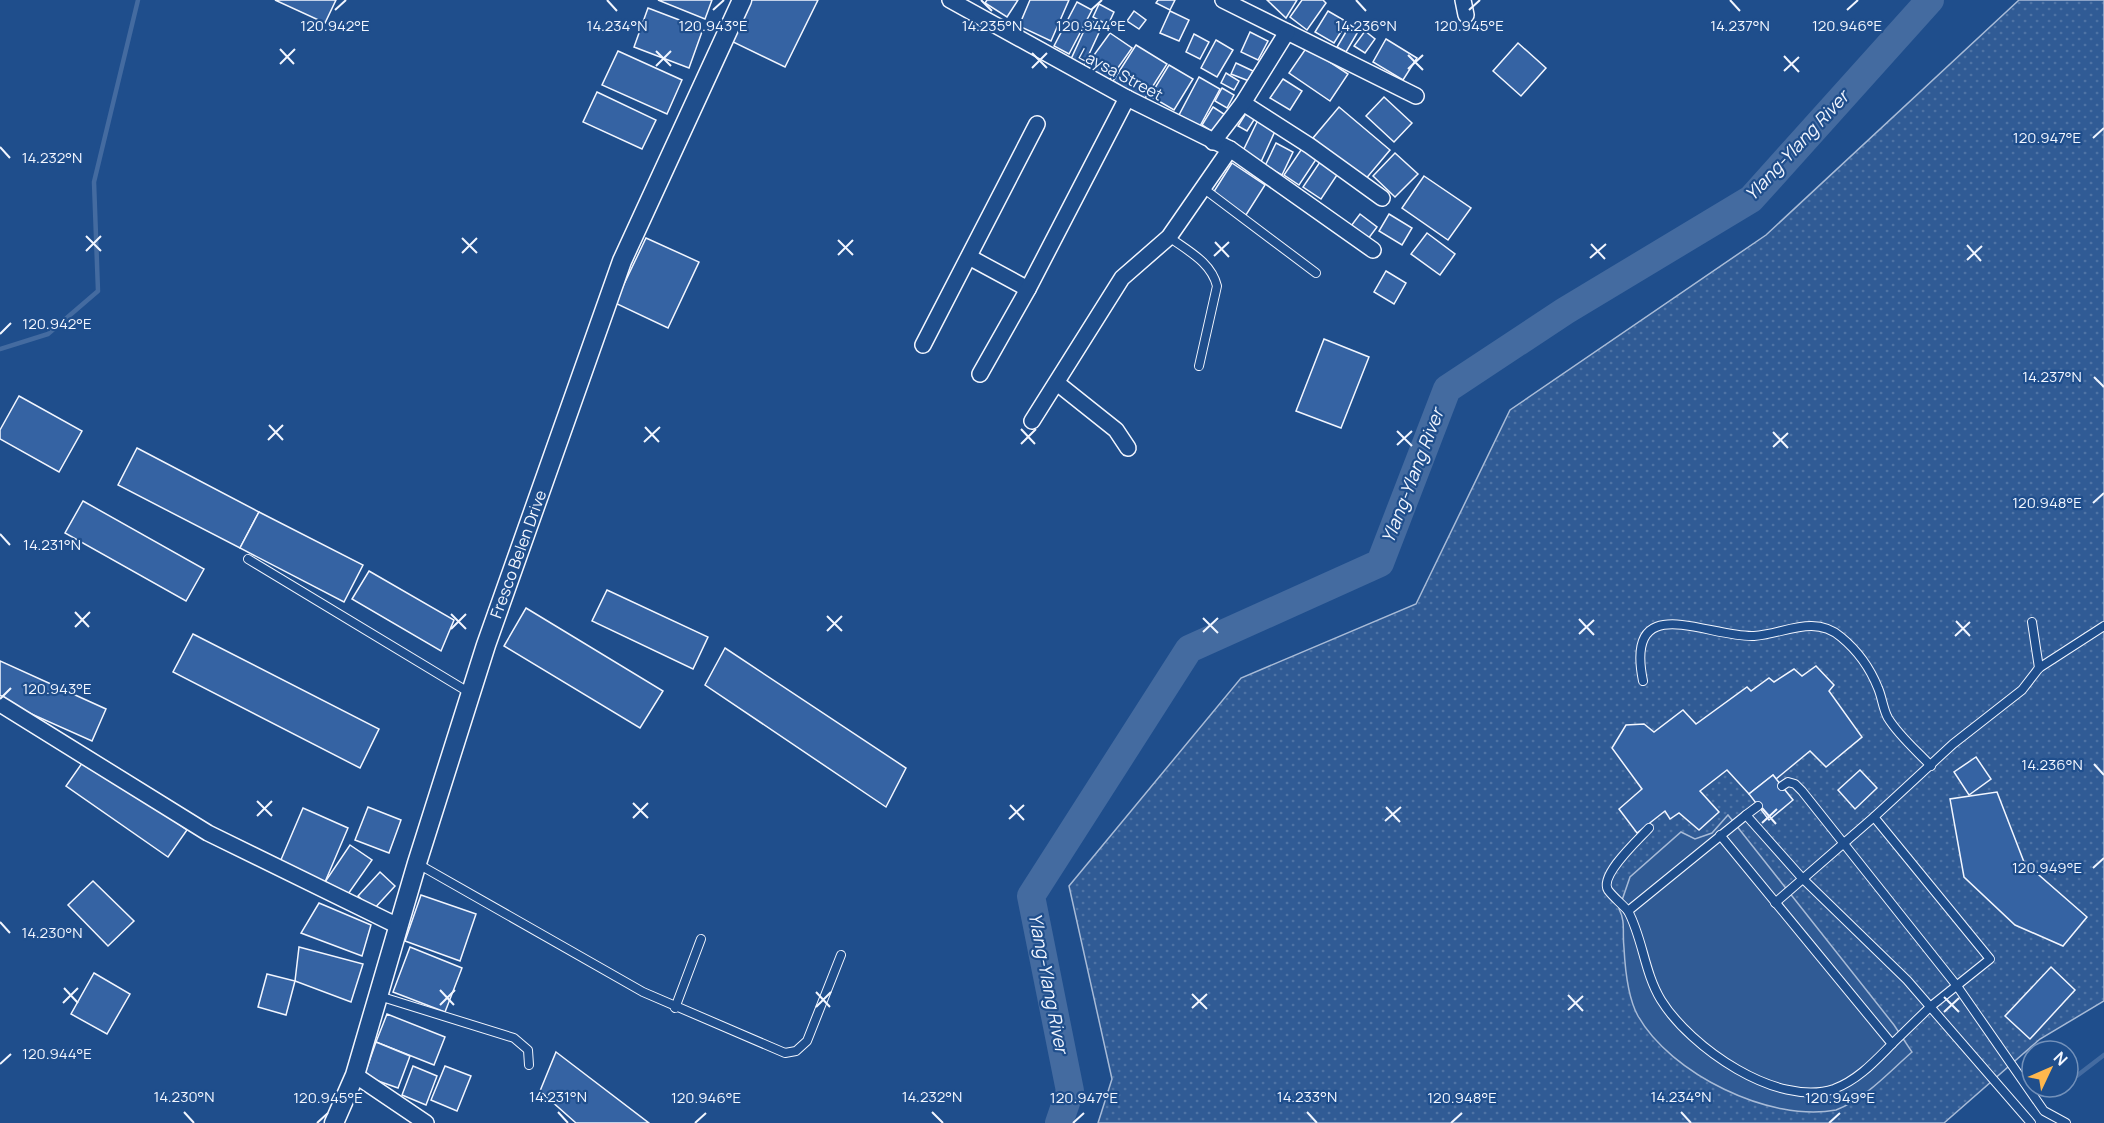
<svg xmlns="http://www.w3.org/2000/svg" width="2104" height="1123" font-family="Manrope,sans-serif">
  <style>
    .grass { fill: url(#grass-dots); stroke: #a8bbd7; stroke-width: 1.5 }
    .pitch { fill: #305b95; stroke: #a8bbd7; stroke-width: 1.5 }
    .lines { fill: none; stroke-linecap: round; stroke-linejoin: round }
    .stream { stroke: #446ba0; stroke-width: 4.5 }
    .river { stroke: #446ba0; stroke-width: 28 }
    .building { fill: #3563a3; stroke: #f2f6ff; stroke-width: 1.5 }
    .service-casing { stroke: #f2f6ff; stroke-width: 10 }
    .minor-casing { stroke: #f2f6ff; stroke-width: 18 }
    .tertiary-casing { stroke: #f2f6ff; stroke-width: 21 }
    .service { stroke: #1f4e8c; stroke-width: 8 }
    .minor { stroke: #1f4e8c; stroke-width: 15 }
    .tertiary { stroke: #1f4e8c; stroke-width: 18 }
    .ticks { fill: none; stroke: #f2f6ff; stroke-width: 2 }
    .labels { text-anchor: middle; stroke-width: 4.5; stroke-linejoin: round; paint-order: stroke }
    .street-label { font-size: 16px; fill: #f2f6ff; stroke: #1f4e8c }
    .water-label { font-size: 18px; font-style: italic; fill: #f2f6ff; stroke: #1f4e8c }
    .ticks-label { font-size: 15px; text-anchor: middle; fill: #f2f6ff; stroke: #1f4e8c; stroke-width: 4.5; stroke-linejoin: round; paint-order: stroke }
  </style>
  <defs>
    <pattern id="grass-dots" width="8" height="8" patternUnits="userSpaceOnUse" patternTransform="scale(1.5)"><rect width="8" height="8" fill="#305b95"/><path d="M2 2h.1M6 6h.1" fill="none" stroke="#4e73a5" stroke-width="1.8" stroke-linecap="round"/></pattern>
  </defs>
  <rect width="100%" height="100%" fill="#1f4e8c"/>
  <!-- grass -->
  <path class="grass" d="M 2019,0 L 2104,0 L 2104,1001 L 2040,1039 L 1944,1123 L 1098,1123 L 1112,1079 L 1069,886 L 1241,678 L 1416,604 L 1510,410 L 1766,235 Z"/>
  <!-- pitch -->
  <path class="pitch" d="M 1728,815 L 1894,1025 L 1912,1052 C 1889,1072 1865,1099 1836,1110 C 1770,1123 1670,1073 1638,1016 C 1628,998 1625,968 1624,948 C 1622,933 1626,922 1619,909 L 1630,877 L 1681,832 L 1695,839 L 1712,833 Z"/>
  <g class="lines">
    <!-- stream -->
    <g class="stream">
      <path d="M 0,349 L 48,334 L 98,291 L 94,182 L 138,0"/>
      <path d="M 2074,1078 L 2104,1055"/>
    </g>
    <!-- river -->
    <path class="river" d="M 1059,1123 L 1070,1091 L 1031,896 L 1189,649 L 1380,563 L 1447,389 L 1565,311 L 1751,199 L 1930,0"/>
  </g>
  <!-- building -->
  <g class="building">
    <path d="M 275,0 L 336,0 L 325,23 Z"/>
    <path d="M 658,0 L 712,0 L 705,19 Z"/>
    <path d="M 749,0 L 818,0 L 785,67 L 729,40 Z"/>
    <path d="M 987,0 L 1018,0 L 1007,17 L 985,3 Z"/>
    <path d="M 1030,0 L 1069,0 L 1051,41 L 1019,26 Z"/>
    <path d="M 1158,0 L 1175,0 L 1170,10 L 1156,3 Z"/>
    <path d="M 1267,0 L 1297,0 L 1286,18 Z"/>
    <path d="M 1302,0 L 1323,0 L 1326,3 L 1307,30 L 1290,17 Z"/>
    <path d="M 1077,2 L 1092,10 L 1069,54 L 1054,46 Z"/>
    <path d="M 1099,4 L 1114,12 L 1108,25 L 1093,17 Z"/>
    <path d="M 648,8 L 703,29 L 689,68 L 634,47 Z"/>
    <path d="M 1134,11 L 1146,20 L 1139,29 L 1127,21 Z"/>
    <path d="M 1170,11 L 1189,20 L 1179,41 L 1160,33 Z"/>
    <path d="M 1328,11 L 1347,22 L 1334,43 L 1315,32 Z"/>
    <path d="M 1089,20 L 1102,26 L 1084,65 L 1071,59 Z"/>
    <path d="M 1350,25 L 1359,30 L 1346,52 L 1337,47 Z"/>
    <path d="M 1365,31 L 1375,39 L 1365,53 L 1354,46 Z"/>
    <path d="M 1250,32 L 1268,41 L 1258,60 L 1241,52 Z"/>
    <path d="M 1110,33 L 1132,48 L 1108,82 L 1086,66 Z"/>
    <path d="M 1194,34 L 1209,42 L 1200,59 L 1186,52 Z"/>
    <path d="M 1386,39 L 1417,58 L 1403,80 L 1373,62 Z"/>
    <path d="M 1216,40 L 1233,50 L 1217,77 L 1201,68 Z"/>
    <path d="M 1518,43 L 1546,68 L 1521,96 L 1493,71 Z"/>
    <path d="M 1136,45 L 1167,64 L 1144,100 L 1113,81 Z"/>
    <path d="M 1307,47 L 1348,74 L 1330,101 L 1289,73 Z"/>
    <path d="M 618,51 L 682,80 L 667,114 L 602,85 Z"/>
    <path d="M 1236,63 L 1253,71 L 1249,81 L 1231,74 Z"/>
    <path d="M 1169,65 L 1193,79 L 1174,110 L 1150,96 Z"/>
    <path d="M 1226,73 L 1239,81 L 1234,90 L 1221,83 Z"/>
    <path d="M 1199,77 L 1220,89 L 1200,126 L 1179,115 Z"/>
    <path d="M 1283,79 L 1302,91 L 1290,110 L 1270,98 Z"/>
    <path d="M 1222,88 L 1234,95 L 1227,108 L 1215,101 Z"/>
    <path d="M 597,92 L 656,120 L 642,149 L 583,122 Z"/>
    <path d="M 1384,97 L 1412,123 L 1394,142 L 1366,116 Z"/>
    <path d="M 1213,107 L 1227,116 L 1216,134 L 1202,125 Z"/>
    <path d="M 1339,107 L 1390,150 L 1364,181 L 1313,138 Z"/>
    <path d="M 1248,110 L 1257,115 L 1247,131 L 1238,126 Z"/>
    <path d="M 1258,120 L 1276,129 L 1260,164 L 1241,155 Z"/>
    <path d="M 1276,143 L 1293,152 L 1282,175 L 1265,166 Z"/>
    <path d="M 1303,147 L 1317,158 L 1299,185 L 1284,175 Z"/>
    <path d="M 1395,153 L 1418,174 L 1395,197 L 1373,176 Z"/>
    <path d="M 1322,159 L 1339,172 L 1321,199 L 1303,187 Z"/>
    <path d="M 1232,163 L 1265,185 L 1246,215 L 1213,193 Z"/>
    <path d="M 1424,176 L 1471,208 L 1448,240 L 1402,208 Z"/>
    <path d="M 1360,214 L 1377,227 L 1368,239 L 1351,226 Z"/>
    <path d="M 1389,214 L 1412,228 L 1402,245 L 1379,231 Z"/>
    <path d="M 1427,233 L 1455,254 L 1440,275 L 1411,254 Z"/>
    <path d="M 646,238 L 699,262 L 668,328 L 615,303 Z"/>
    <path d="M 1386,271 L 1406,283 L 1394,304 L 1374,292 Z"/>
    <path d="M 1324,339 L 1369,357 L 1341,428 L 1296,411 Z"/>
    <path d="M 19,396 L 82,431 L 59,472 L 0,439 L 0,430 Z"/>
    <path d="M 137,448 L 259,512 L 240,548 L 118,485 Z"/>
    <path d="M 83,501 L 204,569 L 186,601 L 65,533 Z"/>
    <path d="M 259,512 L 363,565 L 344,602 L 240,548 Z"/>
    <path d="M 369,571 L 454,620 L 441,651 L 352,599 Z"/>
    <path d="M 607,590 L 708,637 L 693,669 L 592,621 Z"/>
    <path d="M 526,608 L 663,691 L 640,728 L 504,646 Z"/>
    <path d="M 193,634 L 379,729 L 360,768 L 173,672 Z"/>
    <path d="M 725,648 L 906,768 L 886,807 L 705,685 Z"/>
    <path d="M 0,661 L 106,709 L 92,741 L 0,700 Z"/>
    <path d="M 1816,666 L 1834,685 L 1829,691 L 1862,737 L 1826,767 L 1810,751 L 1776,779 L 1773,775 L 1749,794 L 1727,770 L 1700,791 L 1719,812 L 1699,830 L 1679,813 L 1670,819 L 1665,811 L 1637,833 L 1619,809 L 1642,789 L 1612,748 L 1626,725 L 1644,724 L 1654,732 L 1683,710 L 1696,724 L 1747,687 L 1751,691 L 1769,678 L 1774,682 L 1794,669 L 1802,676 Z"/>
    <path d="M 1976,757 L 1991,779 L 1969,795 L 1954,772 Z"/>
    <path d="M 85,759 L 187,830 L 168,857 L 66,786 Z"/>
    <path d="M 1860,770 L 1877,788 L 1855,809 L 1838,790 Z"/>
    <path d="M 1773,775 L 1793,800 L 1769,820 L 1749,794 Z"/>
    <path d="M 1997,792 L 2024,862 L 2087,917 L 2063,946 L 2015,925 L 1964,877 L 1950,799 Z"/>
    <path d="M 368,807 L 401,820 L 389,853 L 355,840 Z"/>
    <path d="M 303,808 L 348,828 L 325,882 L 280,862 Z"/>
    <path d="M 350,845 L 372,860 L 346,897 L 325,882 Z"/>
    <path d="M 380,872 L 395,886 L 373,910 L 358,896 Z"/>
    <path d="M 93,881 L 134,921 L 108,946 L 68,905 Z"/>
    <path d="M 421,895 L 476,914 L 460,961 L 405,941 Z"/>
    <path d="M 319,903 L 371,925 L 362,956 L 301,933 Z"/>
    <path d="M 299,947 L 363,964 L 351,1002 L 295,981 Z"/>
    <path d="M 410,947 L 462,968 L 445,1012 L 393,992 Z"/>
    <path d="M 2051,967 L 2075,990 L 2030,1039 L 2005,1016 Z"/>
    <path d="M 94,973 L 130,994 L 107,1034 L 71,1014 Z"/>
    <path d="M 267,974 L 295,981 L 286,1015 L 258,1007 Z"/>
    <path d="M 387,1014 L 445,1037 L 434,1065 L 376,1042 Z"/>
    <path d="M 376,1042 L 410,1056 L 398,1088 L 364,1076 Z"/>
    <path d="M 556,1052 L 649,1123 L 576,1123 L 540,1091 Z"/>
    <path d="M 413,1066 L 437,1076 L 426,1105 L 402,1095 Z"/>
    <path d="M 445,1066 L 471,1076 L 457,1111 L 431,1100 Z"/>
  </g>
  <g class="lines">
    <!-- service casing -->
    <g class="service-casing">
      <g id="service">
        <path d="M 1203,188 L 1316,273"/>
        <path d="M 1169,237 C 1188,251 1211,262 1217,286 L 1199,366"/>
        <path d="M 248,559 L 470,693"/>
        <path d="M 2032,622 L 2039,668"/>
        <path d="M 1643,681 C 1624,588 1708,638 1754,636 C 1784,634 1814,614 1841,637 C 1858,651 1870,668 1878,688 C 1882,697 1883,709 1888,718 C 1899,736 1917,751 1931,766"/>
        <path d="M 1782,786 L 1788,782 L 1795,784 L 1802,791 L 1957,986 L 2044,1111 L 2066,1123"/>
        <path d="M 1758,806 L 1746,815 L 1802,878 L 1907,980 L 2031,1123"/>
        <path d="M 1746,815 L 1628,911 C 1643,939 1644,972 1661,1000 C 1690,1047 1777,1108 1834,1089 C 1858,1080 1875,1061 1892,1044"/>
        <path d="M 1720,835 L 1892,1044 L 1930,1007 L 1990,959 L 1874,817"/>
        <path d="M 418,864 L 643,992 L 785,1053 L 796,1051 L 807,1041 L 841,955"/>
        <path d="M 1775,903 L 1874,817 L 1953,744 L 2022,690 L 2039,668 L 2104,626"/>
        <path d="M 1628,911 C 1622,904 1613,897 1608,890 C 1599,875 1639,839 1649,828"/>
        <path d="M 379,996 L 514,1038 L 528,1050 L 529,1065"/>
        <path d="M 675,1008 L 701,939"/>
      </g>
    </g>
    <!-- minor casing -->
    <g class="minor-casing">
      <g id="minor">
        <path d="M 950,0 L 1127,98 L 1230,149 L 1373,250"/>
        <path d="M 1223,0 L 1416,96"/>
        <path d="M 1463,0 L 1466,15"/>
        <path d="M 1243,103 L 1310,146 L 1382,198"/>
        <path d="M 1213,142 L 1243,103 L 1287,32"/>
        <path d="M 969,257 L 1028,289"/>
        <path d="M 923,345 L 1037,124"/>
        <path d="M 980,374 L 1028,289 L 1127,98"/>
        <path d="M 1057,383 L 1116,430 L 1128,448"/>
        <path d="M 1032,421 L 1122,278 L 1169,237 L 1230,149"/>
        <path d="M 0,704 L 208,833 L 398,926"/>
        <path d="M 355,1075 L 426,1123"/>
      </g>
    </g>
    <!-- tertiary casing -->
    <g class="tertiary-casing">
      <path id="tertiary" d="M 334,1123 L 355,1075 L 417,863 L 486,645 L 622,261 L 742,0"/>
    </g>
    <!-- service -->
    <use href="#service" class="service"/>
    <!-- minor -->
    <use href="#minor" class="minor"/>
    <!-- tertiary -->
    <use href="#tertiary" class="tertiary"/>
  </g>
  <!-- ticks -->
  <path class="ticks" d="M 607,0 L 617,11M 981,0 L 992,11M 1356,0 L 1366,11M 1730,0 L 1740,11M 335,10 L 346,0M 713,10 L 724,0M 1091,10 L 1102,0M 1469,10 L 1480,0M 1847,10 L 1858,0M 280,49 L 294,64M 656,51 L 671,66M 1032,53 L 1047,68M 1408,55 L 1423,70M 1784,56 L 1799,72M 280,64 L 295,49M 656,66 L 671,51M 1032,68 L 1047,53M 1408,69 L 1423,55M 1784,71 L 1799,57M 2093,138 L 2104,128M 0,147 L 10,158M 86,236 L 101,251M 462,238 L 477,253M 838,240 L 853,255M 1215,242 L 1229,257M 1591,244 L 1605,259M 1967,245 L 1981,261M 86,251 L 101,236M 462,253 L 477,238M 838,255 L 853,240M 1214,256 L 1229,242M 1590,258 L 1606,244M 1967,260 L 1982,246M 0,334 L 11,323M 2094,377 L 2104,387M 269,425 L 283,440M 645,427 L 659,442M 1021,429 L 1035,444M 1397,431 L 1412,446M 1773,432 L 1788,448M 268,440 L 283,425M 644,442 L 660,427M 1021,444 L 1036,429M 1397,445 L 1412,431M 1773,447 L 1788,433M 2093,503 L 2104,493M 0,534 L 10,545M 75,612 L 89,627M 451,614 L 466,629M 827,616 L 842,631M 1203,618 L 1218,633M 1579,619 L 1594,635M 1956,621 L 1970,636M 75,627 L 90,612M 451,629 L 466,614M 827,631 L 842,616M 1203,632 L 1218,618M 1579,634 L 1594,620M 1955,636 L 1970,622M 0,699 L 11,688M 2094,764 L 2104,775M 257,801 L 272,816M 633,803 L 648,818M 1010,805 L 1024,820M 1386,807 L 1400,822M 1762,808 L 1776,824M 257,816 L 272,801M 633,818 L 648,803M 1009,819 L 1024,805M 1385,821 L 1401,807M 1762,823 L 1777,809M 2093,868 L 2104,858M 0,922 L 10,933M 64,988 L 78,1003M 440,990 L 454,1005M 816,992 L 830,1007M 1192,994 L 1207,1009M 1568,995 L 1583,1011M 1944,997 L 1959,1012M 63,1003 L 78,988M 440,1005 L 455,990M 816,1007 L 831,992M 1192,1008 L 1207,994M 1568,1010 L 1583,996M 1944,1012 L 1959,998M 0,1064 L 11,1054M 184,1112 L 194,1123M 558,1112 L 568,1123M 932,1112 L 943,1123M 1307,1112 L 1317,1123M 1681,1112 L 1691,1123M 317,1123 L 328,1113M 695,1123 L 706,1113M 1073,1123 L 1084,1113M 1451,1123 L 1462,1113M 1829,1123 L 1840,1113"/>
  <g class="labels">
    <!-- street labels -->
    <g class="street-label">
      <text transform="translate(1121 74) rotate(28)" y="6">Laysa Street</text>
      <text transform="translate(518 554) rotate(-70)" y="6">Fresco Belen Drive</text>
    </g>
    <!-- water labels -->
    <g class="water-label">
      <text transform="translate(1797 146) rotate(-47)" y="6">Ylang-Ylang River</text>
      <text transform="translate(1413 476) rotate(-69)" y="6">Ylang-Ylang River</text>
      <text transform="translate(1048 983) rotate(79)" y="6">Ylang-Ylang River</text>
    </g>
  </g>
  <g class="ticks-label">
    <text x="335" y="31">120.942°E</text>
    <text x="713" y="31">120.943°E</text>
    <text x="1091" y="31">120.944°E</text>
    <text x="1469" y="31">120.945°E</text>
    <text x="1847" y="31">120.946°E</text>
    <text x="617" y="31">14.234°N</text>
    <text x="992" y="31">14.235°N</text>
    <text x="1366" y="31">14.236°N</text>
    <text x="1740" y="31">14.237°N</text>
    <text x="2047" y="143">120.947°E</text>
    <text x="52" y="163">14.232°N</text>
    <text x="57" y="329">120.942°E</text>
    <text x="2052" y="382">14.237°N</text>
    <text x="2047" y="508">120.948°E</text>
    <text x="52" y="550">14.231°N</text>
    <text x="57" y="694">120.943°E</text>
    <text x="2052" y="770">14.236°N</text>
    <text x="2047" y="873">120.949°E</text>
    <text x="52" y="938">14.230°N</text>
    <text x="57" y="1059">120.944°E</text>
    <text x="184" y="1102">14.230°N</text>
    <text x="558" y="1102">14.231°N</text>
    <text x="932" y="1102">14.232°N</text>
    <text x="1307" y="1102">14.233°N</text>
    <text x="1681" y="1102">14.234°N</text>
    <text x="328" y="1103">120.945°E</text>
    <text x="706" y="1103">120.946°E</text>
    <text x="1084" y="1103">120.947°E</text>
    <text x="1462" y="1103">120.948°E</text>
    <text x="1840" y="1103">120.949°E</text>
  </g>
  <!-- north arrow -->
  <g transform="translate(2050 1069) rotate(46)"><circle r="28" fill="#1f4e8c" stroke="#7391ba" stroke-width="1.5"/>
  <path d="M0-4.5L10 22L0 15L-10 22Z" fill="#ffb74d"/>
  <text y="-9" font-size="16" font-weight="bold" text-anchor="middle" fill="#f2f6ff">N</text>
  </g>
</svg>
